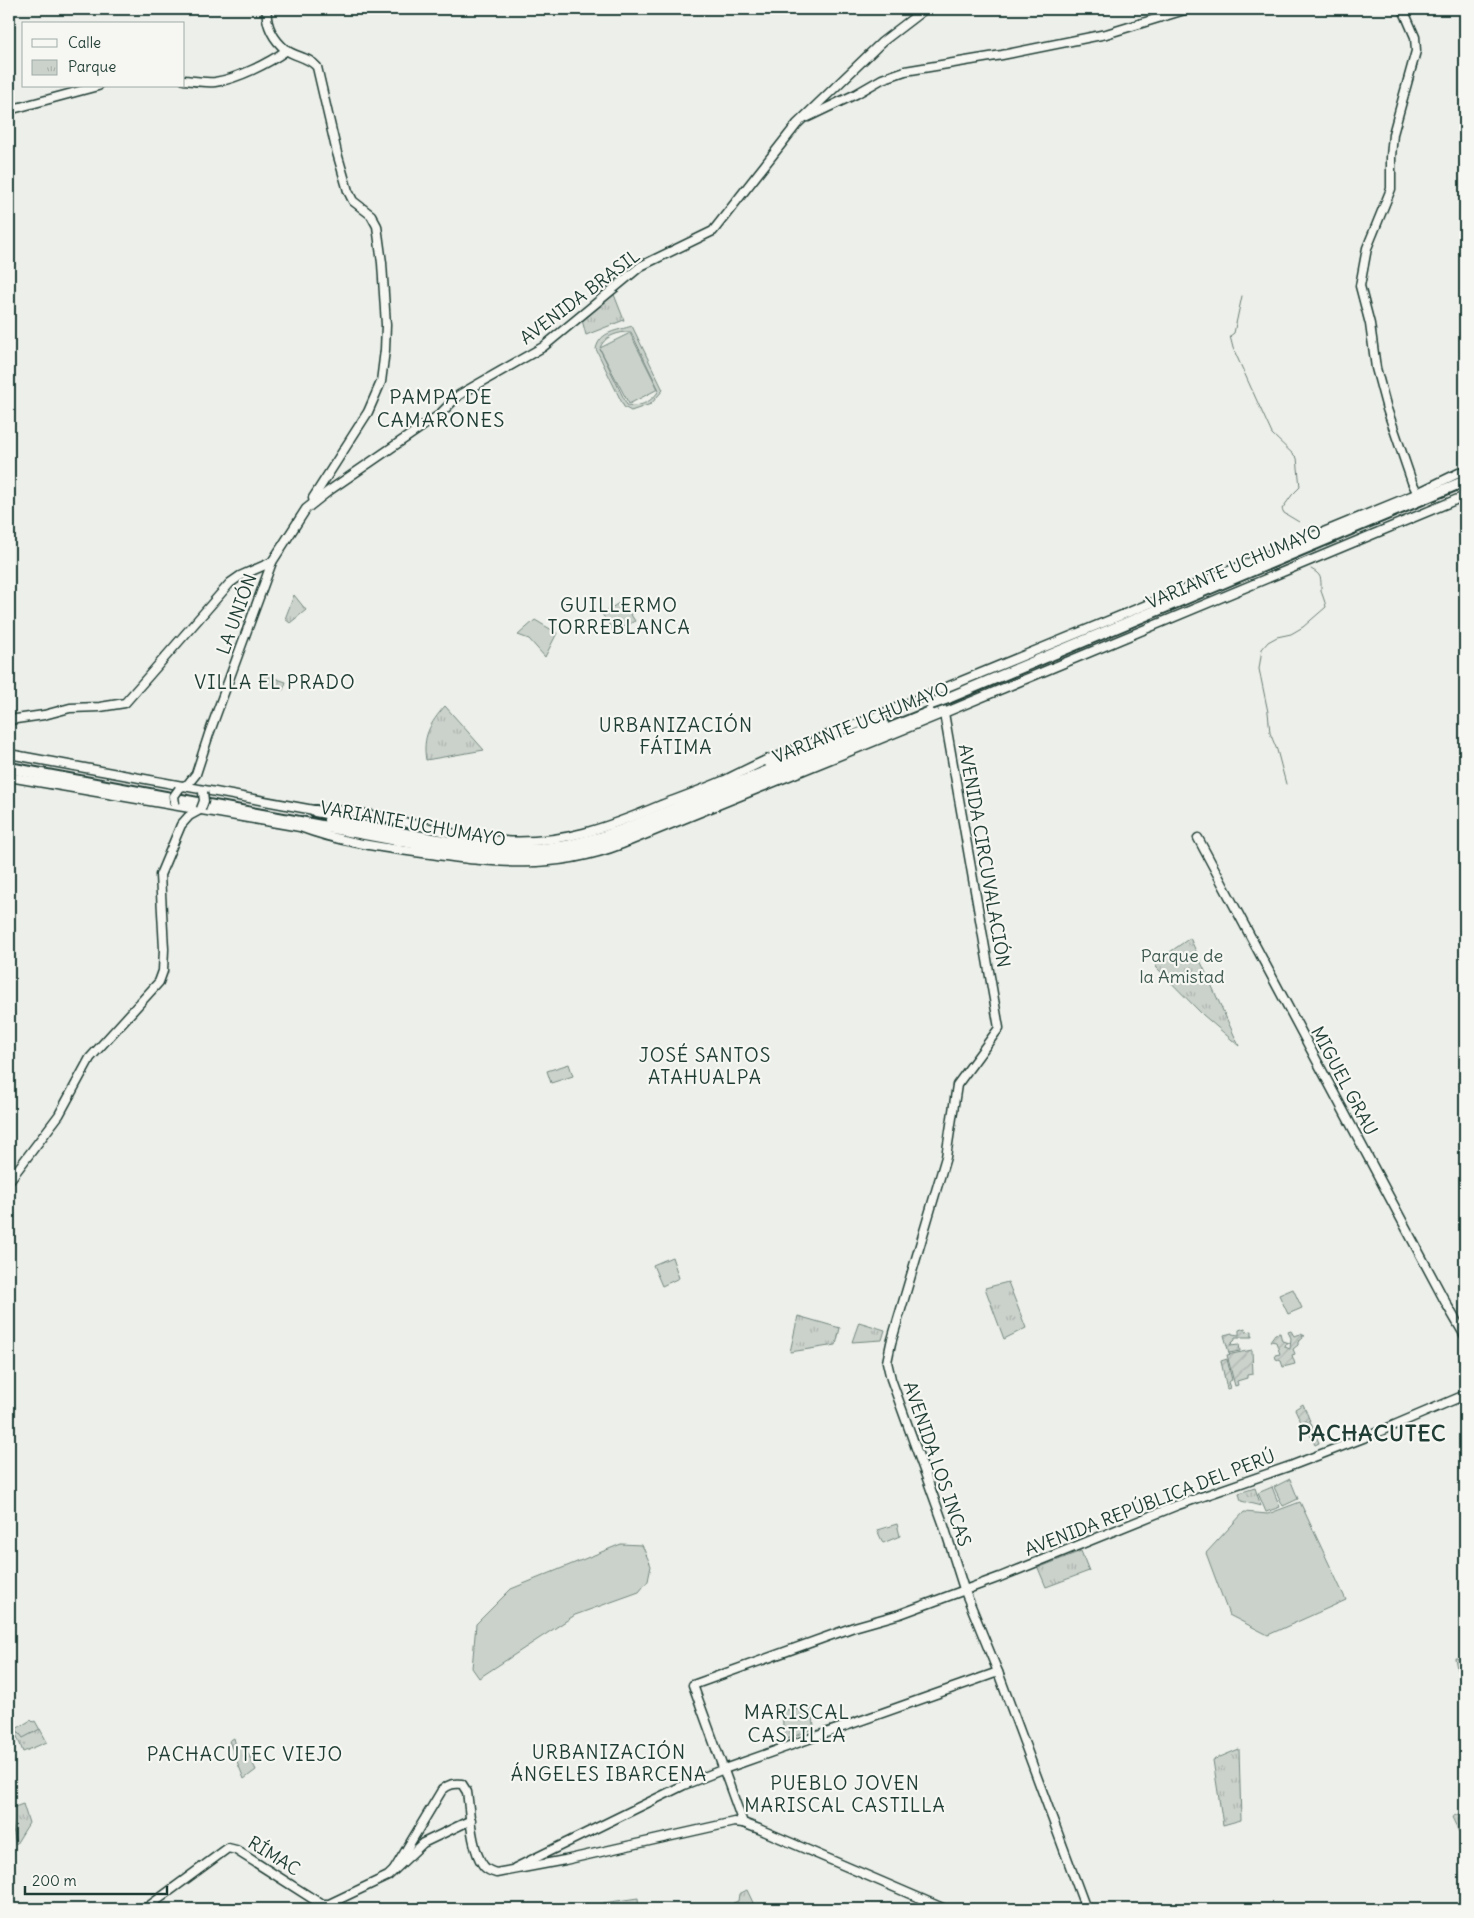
<svg xmlns="http://www.w3.org/2000/svg" width="1474" height="1918" font-family="Delius,sans-serif">
  <style>
    .grass { fill: #cbd2cc; stroke: #758880; fill-rule: evenodd }
    .park { fill: url(#park-tufts); stroke: #758880 }
    .garden { fill: url(#garden-furrows); stroke: #758880 }
    .lines { fill: none; stroke-linecap: round; stroke-linejoin: round }
    .stream { stroke: #6c7e77; stroke-width: 1 }
    .secondary-casing { stroke: #1f3d34; stroke-width: 11 }
    .highway-casing { stroke: #1f3d34; stroke-width: 14 }
    .secondary { stroke: #f6f6f2; stroke-width: 8 }
    .highway { stroke: #f6f6f2; stroke-width: 10 }
    .secondary-bridge-casing { stroke: #1f3d34; stroke-width: 11; stroke-linecap: butt }
    .highway-bridge-casing { stroke: #1f3d34; stroke-width: 14; stroke-linecap: butt }
    .secondary-bridge { stroke: #f6f6f2; stroke-width: 8 }
    .highway-bridge { stroke: #f6f6f2; stroke-width: 10 }
    .labels { text-anchor: middle; stroke-width: 4.5; stroke-linejoin: round; paint-order: stroke }
    .street-label { font-size: 18px; fill: #1f3d34; stroke: #f6f6f2 }
    .park-label { font-size: 18px; fill: #415b52; stroke: #f6f6f2 }
    .neighbourhood-label { font-size: 19px; letter-spacing: 1px; fill: #1f3d34; stroke: #f6f6f2 }
    .quarter-label { font-size: 20px; letter-spacing: 1px; fill: #1f3d34; stroke: #f6f6f2 }
    .district-label { font-size: 22px; font-weight: bold; letter-spacing: 1px; fill: #1f3d34; stroke: #f6f6f2 }
  </style>
  <defs>
    <pattern id="park-tufts" width="24" height="20" patternUnits="userSpaceOnUse" patternTransform="scale(1.25)"><rect width="24" height="20" fill="#cbd2cc"/><path d="M3 7l-1-3M5 7V3M7 7l1-3M15 17l-1-3M17 17v-4M19 17l1-3" fill="none" stroke="#aeb5b0"/></pattern>
    <pattern id="garden-furrows" width="10" height="10" patternUnits="userSpaceOnUse" patternTransform="scale(1.25)"><rect width="10" height="10" fill="#cbd2cc"/><path d="M-1 1l2-2M0 10L10 0M9 11l2-2" fill="none" stroke="#aeb5b0"/></pattern>
  </defs>
  <rect width="100%" height="100%" fill="#edefea"/>
  <filter id="ink" filterUnits="userSpaceOnUse"><feTurbulence type="fractalNoise" baseFrequency=".02" numOctaves="2"/><feDisplacementMap in="SourceGraphic" scale="10" xChannelSelector="R" yChannelSelector="G"/><feConvolveMatrix kernelMatrix="1 2 1 2 8 2 1 2 1" color-interpolation-filters="sRGB"/></filter>
  <g filter="url(#ink)">
    <!-- grass -->
    <g class="grass">
      <path d="M 632,326 L 663,390 L 651,404 L 631,411 L 624,407 L 596,349 C 600,331 617,331 632,326 ZM 626,332 L 631,332 L 659,390 C 653,401 640,408 627,405 L 600,349 L 629,404 L 658,389 L 630,333 L 600,348 C 604,337 615,333 626,332 Z"/>
      <path d="M 622,601 L 635,621 L 614,632 L 602,614 Z"/>
      <path d="M 535,620 L 557,633 L 545,657 L 529,639 L 518,635 Z"/>
      <path d="M 569,1064 L 573,1076 L 551,1083 L 547,1071 Z"/>
      <path d="M 672,1257 L 679,1278 L 662,1286 L 653,1265 Z"/>
      <path d="M 1293,1289 L 1302,1308 L 1288,1314 L 1279,1295 Z"/>
      <path d="M 1290,1479 L 1298,1499 L 1283,1506 L 1274,1487 Z"/>
      <path d="M 1272,1487 L 1280,1507 L 1266,1512 L 1258,1493 Z"/>
      <path d="M 1300,1502 L 1346,1600 L 1268,1635 L 1229,1615 L 1206,1553 L 1244,1512 L 1268,1514 Z"/>
      <path d="M 621,1544 L 642,1545 L 651,1566 L 648,1581 L 639,1592 L 575,1615 L 479,1678 L 472,1668 L 476,1624 L 511,1589 Z"/>
      <path d="M 31,1720 L 33,1722 L 35,1721 L 40,1730 L 23,1739 L 16,1729 Z"/>
    </g>
    <!-- park -->
    <g class="park">
      <path d="M 613,292 L 624,320 L 586,335 L 582,320 Z"/>
      <path d="M 294,595 L 306,610 L 290,623 L 285,619 Z"/>
      <path d="M 265,675 L 286,682 L 283,690 L 264,685 Z"/>
      <path d="M 445,706 L 484,750 L 426,760 C 422,737 430,723 445,706 Z"/>
      <path d="M 1190,938 L 1239,1046 L 1202,1014 L 1156,967 L 1157,961 Z"/>
      <path d="M 1008,1282 L 1026,1328 L 1004,1339 L 985,1288 Z"/>
      <path d="M 798,1316 L 840,1328 L 836,1345 L 790,1352 Z"/>
      <path d="M 859,1322 L 885,1330 L 882,1340 L 852,1342 Z"/>
      <path d="M 1255,1488 L 1261,1506 L 1241,1501 L 1239,1493 Z"/>
      <path d="M 897,1524 L 900,1536 L 883,1543 L 877,1530 Z"/>
      <path d="M 1081,1551 L 1089,1571 L 1046,1587 L 1038,1568 Z"/>
      <path d="M 1455,1658 L 1457,1658 L 1465,1667 L 1465,1712 Z"/>
      <path d="M 813,1709 L 814,1729 L 784,1740 L 782,1710 Z"/>
      <path d="M 16,1729 L 23,1738 L 40,1729 L 47,1742 L 23,1752 L 15,1731 Z"/>
      <path d="M 234,1738 L 236,1746 L 244,1745 L 256,1770 L 244,1779 L 229,1741 Z"/>
      <path d="M 1239,1749 L 1241,1820 L 1223,1825 L 1213,1760 Z"/>
      <path d="M 23,1804 L 29,1823 L 16,1844 L 9,1809 Z"/>
      <path d="M 1465,1811 L 1465,1845 L 1452,1817 Z"/>
      <path d="M 747,1890 L 756,1909 L 734,1909 L 733,1903 L 738,1901 L 739,1894 Z"/>
      <path d="M 638,1898 L 639,1909 L 606,1909 L 603,1903 Z"/>
    </g>
    <!-- garden -->
    <g class="garden">
      <path d="M 1245,1328 L 1246,1332 L 1252,1331 L 1252,1337 L 1235,1337 L 1235,1340 L 1230,1345 L 1239,1344 L 1240,1351 L 1229,1353 L 1224,1335 L 1232,1333 L 1232,1334 L 1239,1335 L 1239,1330 Z"/>
      <path d="M 1291,1331 L 1294,1336 L 1301,1334 L 1305,1336 L 1302,1336 L 1303,1338 L 1298,1342 L 1298,1345 L 1293,1349 L 1295,1354 L 1292,1355 L 1295,1364 L 1283,1367 L 1281,1361 L 1276,1359 L 1275,1355 L 1280,1354 L 1276,1342 L 1270,1341 L 1275,1334 L 1280,1333 L 1282,1341 L 1290,1343 L 1286,1343 L 1285,1347 L 1290,1349 L 1291,1338 L 1288,1332 Z"/>
      <path d="M 1252,1350 L 1253,1374 L 1247,1375 L 1247,1378 L 1237,1381 L 1238,1385 L 1235,1386 L 1227,1355 Z"/>
      <path d="M 1227,1359 L 1232,1380 L 1228,1382 L 1230,1388 L 1227,1389 L 1221,1361 Z"/>
      <path d="M 1303,1404 L 1319,1443 L 1315,1445 L 1308,1430 L 1309,1428 L 1307,1421 L 1301,1422 L 1295,1409 Z"/>
    </g>
    <g class="lines">
      <!-- stream -->
      <g class="stream">
        <path d="M 1242,296 L 1234,333 L 1230,336 L 1233,348 L 1272,434 L 1297,458 L 1300,487 L 1292,495 L 1282,509 L 1284,513 L 1299,522"/>
        <path d="M 1286,784 L 1277,750 L 1270,733 L 1268,712 L 1259,669 L 1262,649 L 1268,642 L 1277,637 L 1291,634 L 1303,627 L 1326,607 C 1325,601 1322,595 1321,590 C 1321,578 1322,575 1311,569"/>
      </g>
      <!-- secondary casing -->
      <g class="secondary-casing">
        <g id="secondary">
          <path d="M 267,9 C 265,25 274,40 286,50 C 296,57 309,57 317,67 L 337,153 L 348,191 L 353,201 L 371,215 L 377,226 L 382,263 L 386,325 L 385,350 L 381,382 L 368,412 L 313,498 L 314,502"/>
          <path d="M 1403,9 L 1415,37 L 1416,51 L 1393,134 L 1391,157 L 1391,189 L 1367,248 L 1360,286 L 1370,324 L 1376,368 L 1387,409 L 1412,482 L 1417,492"/>
          <path d="M 184,80 C 194,81 205,83 215,82 C 237,79 269,63 287,50"/>
          <path d="M 9,110 L 98,86"/>
          <path d="M 808,117 L 856,94 L 882,79 L 905,71 L 1002,55 L 1106,34 L 1188,9"/>
          <path d="M 938,698 L 944,713 L 999,1028 L 957,1085 L 946,1157 L 891,1343 L 887,1362 L 891,1379 L 943,1523 L 964,1589 L 998,1672 L 1086,1909"/>
          <path d="M 9,720 L 44,715 L 70,708 L 100,707 L 125,703 L 230,583 L 240,576 L 272,562"/>
          <path d="M 828,736 L 1411,496 L 1465,470"/>
          <path d="M 9,754 L 319,811"/>
          <path d="M 9,777 L 300,827 C 337,841 377,847 415,852 C 489,862 550,872 622,844 L 944,713 L 1465,496"/>
          <path d="M 181,787 L 188,784 L 196,774 L 209,734 L 272,562 L 306,509 L 330,490 L 439,415 L 459,395 L 543,347 L 641,266 L 713,231 L 797,124 L 882,42 L 925,9"/>
          <path d="M 331,810 C 389,813 445,837 503,841 C 561,845 609,827 661,805 C 682,797 704,789 725,780 C 741,772 757,764 773,757"/>
          <path d="M 1198,838 L 1447,1305 L 1465,1336"/>
          <path d="M 9,1181 L 59,1115 L 90,1058 L 159,982 L 163,971 L 164,949 L 160,875 L 181,825 L 189,816 L 200,810"/>
          <path d="M 743,1823 L 693,1685 L 854,1627 L 900,1614 L 1000,1577 L 1178,1505 L 1293,1465 L 1371,1435 L 1465,1395"/>
          <path d="M 515,1868 L 684,1785 L 724,1769 L 998,1672"/>
          <path d="M 394,1870 L 442,1790 C 449,1784 454,1783 462,1784 L 467,1792 C 470,1812 471,1849 483,1865 C 487,1871 491,1871 496,1873 L 565,1860 L 734,1822 L 743,1823 L 759,1829 L 945,1909"/>
          <path d="M 145,1909 L 228,1848 L 236,1850 L 321,1904 L 329,1904 L 388,1876 L 423,1843 L 471,1820"/>
        </g>
      </g>
      <!-- highway casing -->
      <g class="highway-casing">
        <g id="highway">
          <path d="M 948,698 L 1465,481"/>
          <path d="M 769,762 L 832,735"/>
          <path d="M 9,768 L 467,853 C 518,859 566,857 615,840 L 933,711"/>
          <path d="M 315,811 L 337,815"/>
          <path d="M 329,820 L 466,845 L 506,850 L 542,849 L 566,846 L 602,837 L 625,829 L 883,724"/>
        </g>
      </g>
      <!-- secondary -->
      <use href="#secondary" class="secondary"/>
      <!-- highway -->
      <use href="#highway" class="highway"/>
      <!-- secondary-bridge casing -->
      <g class="secondary-bridge-casing">
        <g id="secondary-bridge">
          <path d="M 175,804 L 174,796 L 179,789"/>
          <path d="M 201,809 L 204,801 L 203,792"/>
        </g>
      </g>
      <!-- highway-bridge casing -->
      <g class="highway-bridge-casing">
        <path id="highway-bridge" d="M 931,704 L 948,698"/>
      </g>
      <!-- secondary-bridge -->
      <use href="#secondary-bridge" class="secondary-bridge"/>
      <!-- highway-bridge -->
      <use href="#highway-bridge" class="highway-bridge"/>
    </g>
  </g>
  <g class="labels">
    <!-- street labels -->
    <g class="street-label">
      <text transform="translate(580 297) rotate(-37)" y="6">AVENIDA BRASIL</text>
      <text transform="translate(1234 567) rotate(-23)" y="6">VARIANTE UCHUMAYO</text>
      <text transform="translate(237 614) rotate(-70)" y="6">LA UNIÓN</text>
      <text transform="translate(861 723) rotate(-22)" y="6">VARIANTE UCHUMAYO</text>
      <text transform="translate(413 824) rotate(10)" y="6">VARIANTE UCHUMAYO</text>
      <text transform="translate(984 856) rotate(80)" y="6">AVENIDA CIRCUVALACIÓN</text>
      <text transform="translate(1344 1081) rotate(62)" y="6">MIGUEL GRAU</text>
      <text transform="translate(937 1464) rotate(71)" y="6">AVENIDA LOS INCAS</text>
      <text transform="translate(1150 1503) rotate(-21)" y="6">AVENIDA REPÚBLICA DEL PERÚ</text>
      <text transform="translate(274 1856) rotate(32)" y="6">RÍMAC</text>
    </g>
    <!-- park labels -->
    <g class="park-label">
      <text x="1182" y="962">Parque de<tspan x="1182" dy="21">la Amistad</tspan></text>
    </g>
    <!-- neighbourhood labels -->
    <g class="neighbourhood-label">
      <text x="619" y="612">GUILLERMO<tspan x="619" dy="22">TORREBLANCA</tspan></text>
      <text x="275" y="689">VILLA EL PRADO</text>
      <text x="676" y="732">URBANIZACIÓN<tspan x="676" dy="22">FÁTIMA</tspan></text>
      <text x="705" y="1062">JOSÉ SANTOS<tspan x="705" dy="22">ATAHUALPA</tspan></text>
      <text x="609" y="1759">URBANIZACIÓN<tspan x="609" dy="22">ÁNGELES IBARCENA</tspan></text>
      <text x="245" y="1761">PACHACUTEC VIEJO</text>
      <text x="845" y="1790">PUEBLO JOVEN<tspan x="845" dy="22">MARISCAL CASTILLA</tspan></text>
    </g>
    <!-- quarter labels -->
    <g class="quarter-label">
      <text x="441" y="404">PAMPA DE<tspan x="441" dy="23">CAMARONES</tspan></text>
      <text x="797" y="1719">MARISCAL<tspan x="797" dy="23">CASTILLA</tspan></text>
    </g>
    <!-- district labels -->
    <g class="district-label">
      <text x="1372" y="1441">PACHACUTEC</text>
    </g>
  </g>
  <!-- margin -->
  <rect width="1474" height="1918" fill="none" stroke="#f6f6f2" stroke-width="30"/>
  <rect x="15" y="15" width="1444" height="1888" fill="none" stroke="#1f3d34" stroke-width="2" filter="url(#ink)"/>
  <!-- legend -->
  <rect x="22" y="22" width="162" height="65" fill="#f6f6f2" stroke="#a0aca6"/>
  <rect x="32" y="39" width="25" height="8" fill="#f6f6f2" stroke="#a0aca6"/>
  <text x="68" y="48" font-size="15" fill="#1f3d34">Calle</text>
  <rect x="32" y="60" width="25" height="15" fill="url(#park-tufts)" stroke="#a0aca6"/>
  <text x="68" y="72" font-size="15" fill="#1f3d34">Parque</text>
  <!-- scale -->
  <path d="M25 1886v8h142v-8" fill="none" stroke="#1f3d34" stroke-width="2.5"/>
  <text x="32" y="1886" font-size="15" fill="#1f3d34" stroke="#f6f6f2" stroke-width="4" paint-order="stroke">200 m</text>
</svg>
